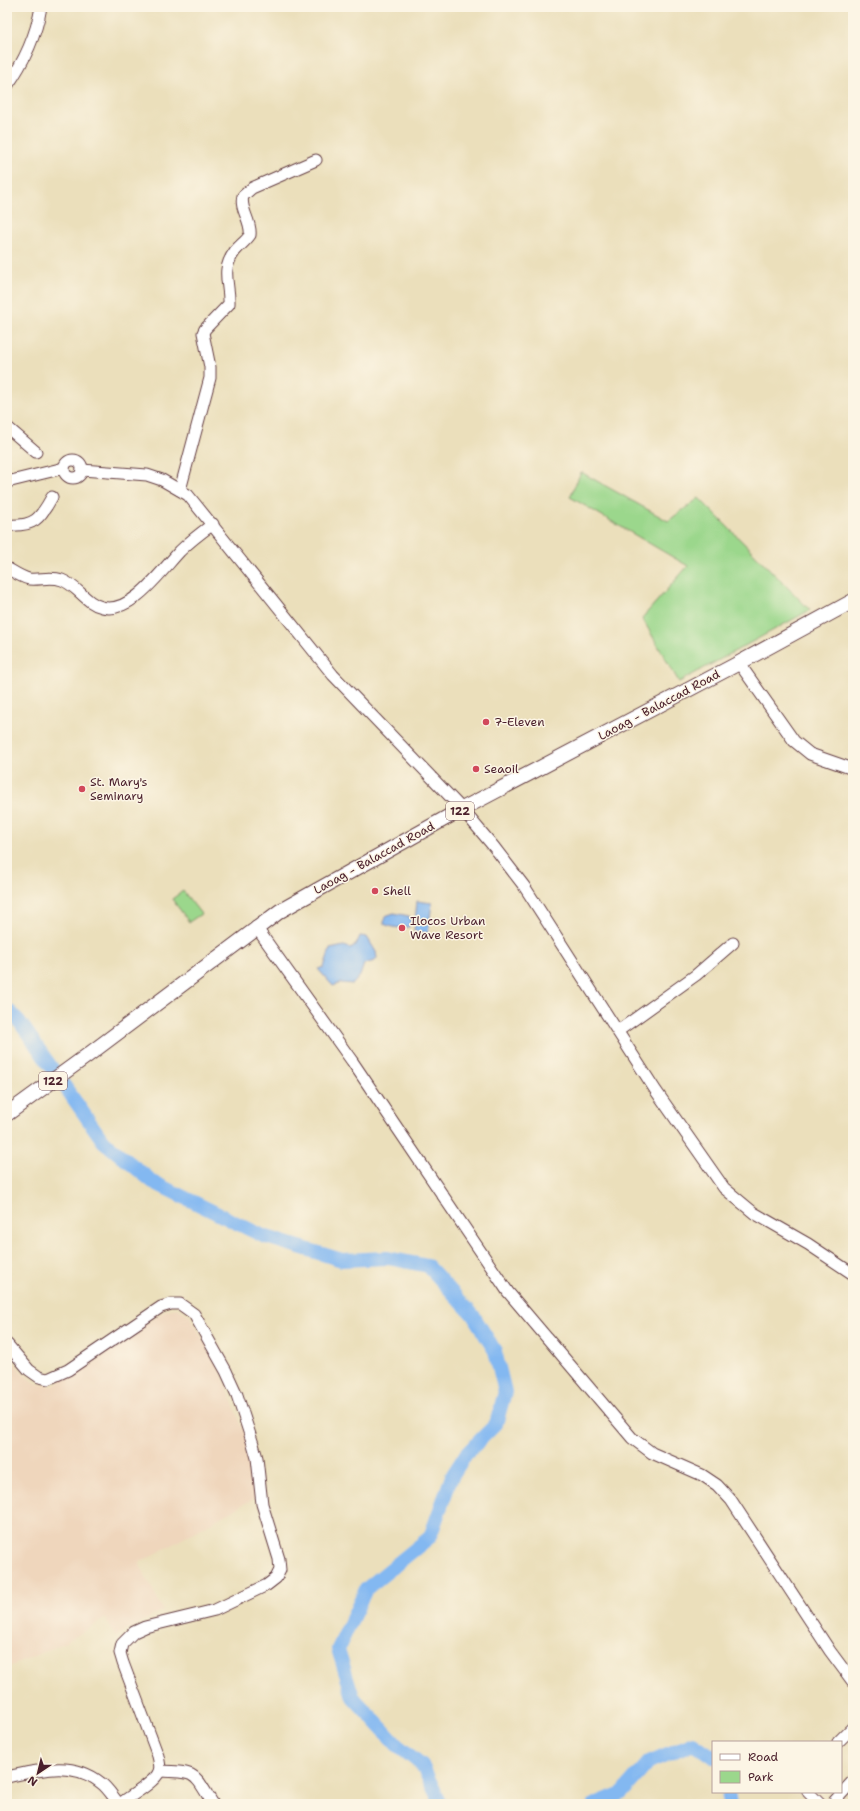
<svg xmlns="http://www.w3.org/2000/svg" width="860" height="1811" font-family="'Shantell Sans',sans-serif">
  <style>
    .built { fill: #efd6bc }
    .green { fill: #9bd78c; stroke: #727b5c }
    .water { fill: #83b8f1; stroke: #666c8e }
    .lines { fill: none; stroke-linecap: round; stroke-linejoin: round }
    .river { stroke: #83b8f1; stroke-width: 14 }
    .minor-casing { stroke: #623c41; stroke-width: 13 }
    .major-casing { stroke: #623c41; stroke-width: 16 }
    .minor { stroke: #fff; stroke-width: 11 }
    .major { stroke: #fff; stroke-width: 14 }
    .poi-dot { fill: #d1495b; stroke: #fcf5e5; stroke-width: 1.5 }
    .labels { text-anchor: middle; stroke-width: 3; stroke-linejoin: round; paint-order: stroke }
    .shield { fill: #fcf5e5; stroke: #7f5f63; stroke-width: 1 }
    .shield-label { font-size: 11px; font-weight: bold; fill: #4a1f2b }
    .street-label { font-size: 12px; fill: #4a1f2b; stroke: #fcf5e5 }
    .poi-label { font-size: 12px; fill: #4a1f2b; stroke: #fcf5e5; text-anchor: start }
  </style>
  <rect width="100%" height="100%" fill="#fcf5e5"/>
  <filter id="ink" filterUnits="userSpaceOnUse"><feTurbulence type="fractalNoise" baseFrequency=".025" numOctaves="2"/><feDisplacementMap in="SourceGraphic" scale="8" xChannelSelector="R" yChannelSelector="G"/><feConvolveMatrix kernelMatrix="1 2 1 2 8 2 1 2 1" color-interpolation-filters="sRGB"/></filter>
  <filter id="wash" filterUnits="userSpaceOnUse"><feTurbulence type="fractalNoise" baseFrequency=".012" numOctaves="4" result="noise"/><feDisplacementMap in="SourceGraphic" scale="16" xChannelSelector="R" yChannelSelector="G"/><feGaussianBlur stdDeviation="0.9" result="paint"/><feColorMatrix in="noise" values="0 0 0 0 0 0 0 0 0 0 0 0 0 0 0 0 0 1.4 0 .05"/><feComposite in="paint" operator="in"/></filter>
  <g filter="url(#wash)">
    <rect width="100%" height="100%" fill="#ebdfbb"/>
    <!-- built -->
    <path class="built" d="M 177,1308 L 190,1316 L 220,1370 L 250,1447 L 255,1498 L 139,1563 L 163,1610 L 115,1637 L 106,1618 L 66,1642 L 7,1668 L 7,1353 L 24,1375 L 37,1384 L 53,1386 L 166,1310 Z"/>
    <!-- green -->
    <g class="green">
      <path d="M 581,472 L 668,521 L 699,498 L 810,610 L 679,682 L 642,618 L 688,566 L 570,497 Z"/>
      <path d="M 183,891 L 201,914 L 189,922 L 172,899 Z"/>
    </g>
    <!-- water -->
    <g class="water">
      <path d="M 417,901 L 432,903 L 428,933 L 414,931 Z"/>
      <path d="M 394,913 L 409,916 L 411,921 L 410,926 C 404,930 390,927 384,924 L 385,916 Z"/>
      <path d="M 360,936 L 367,937 L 376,952 L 377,958 L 375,961 L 364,964 L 360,976 L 353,984 L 341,983 L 333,986 L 318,969 L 324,967 L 330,949 L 344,946 L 350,948 L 356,945 Z"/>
    </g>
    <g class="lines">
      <!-- river -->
      <g class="river">
        <path d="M 7,1009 L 19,1021 L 103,1141 L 153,1182 L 263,1236 L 342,1260 L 388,1258 L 428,1266 L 473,1315 L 495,1351 L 505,1392 L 496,1424 L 466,1454 L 452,1476 L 430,1537 L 366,1589 L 338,1649 L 353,1697 L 397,1745 L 422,1765 L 441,1804"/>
        <path d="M 728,1792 L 730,1804"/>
        <path d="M 595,1804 L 622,1793 L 649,1762 L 693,1743 L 713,1757"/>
      </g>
    </g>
  </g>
  <g filter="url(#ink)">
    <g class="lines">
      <!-- minor casing -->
      <g class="minor-casing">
        <g id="minor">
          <path d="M 7,86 C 24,62 36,36 41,7"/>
          <path d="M 7,427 L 36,452"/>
          <circle cx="73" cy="469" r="9"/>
          <path d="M 82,470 L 147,475 L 162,480 L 188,495 L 333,675 L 462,809 L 494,847 L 524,886 L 656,1091 L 724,1188 L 754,1213 L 808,1244 L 853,1274"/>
          <path d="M 7,482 L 64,468"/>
          <path d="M 180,490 L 210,378 L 210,367 L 203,333 L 205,329 L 229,304 C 230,283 220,271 235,251 C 240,245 246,241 250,235 C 252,221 239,209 243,196 L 252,188 L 316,160"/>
          <path d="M 7,525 C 34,527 40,519 52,497"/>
          <path d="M 7,568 C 14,572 21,577 29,579 C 41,580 51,576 62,580 C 78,586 85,603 102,607 C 131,615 162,570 180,551 C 190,541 202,532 213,524"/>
          <path d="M 739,663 L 794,741 L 810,754 L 853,769"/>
          <path d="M 256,927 L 352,1061 L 508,1292 L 632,1438 L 652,1453 L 702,1475 L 717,1485 L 731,1500 L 830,1651 L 853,1682"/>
          <path d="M 618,1031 L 696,975 L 733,943"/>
          <path d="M 7,1344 L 29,1370 L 39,1377 L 48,1379 L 68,1370 L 161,1307 L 171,1304 L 180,1304 L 194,1314 L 226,1371 L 237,1395 L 253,1444 L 257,1458 L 262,1504 L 279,1559 L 280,1570 L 276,1578 L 267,1585 L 215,1610 L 145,1627 L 134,1632 L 122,1644 L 120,1653 L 123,1663 L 158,1756 C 159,1761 161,1767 159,1772 C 154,1783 130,1796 120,1804"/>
          <path d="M 838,1742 L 853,1727"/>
          <path d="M 159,1771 C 198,1772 193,1772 213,1804"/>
          <path d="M 7,1777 C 39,1770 73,1760 101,1783 C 108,1788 113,1797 119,1804"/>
          <path d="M 808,1792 L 820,1804"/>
          <path d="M 832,1804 L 853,1781"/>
        </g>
      </g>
      <!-- major casing -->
      <g class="major-casing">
        <path id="major" d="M 7,1114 L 88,1055 L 280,911 L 462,809 L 739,663 L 853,601"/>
      </g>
      <!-- minor -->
      <use href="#minor" class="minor"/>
      <!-- major -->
      <use href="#major" class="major"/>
    </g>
  </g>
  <!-- markers -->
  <g class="poi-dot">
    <circle cx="486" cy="722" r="4"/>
    <circle cx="476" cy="769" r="4"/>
    <circle cx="82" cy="789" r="4"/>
    <circle cx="375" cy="891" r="4"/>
    <circle cx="402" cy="928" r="4"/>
  </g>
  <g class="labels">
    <!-- shield labels -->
    <g class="shield">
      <rect x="446" y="802" width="28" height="18" rx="3"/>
      <rect x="39" y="1072" width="28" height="18" rx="3"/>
    </g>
    <g class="shield-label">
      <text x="460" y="815">122</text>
      <text x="53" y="1085">122</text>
    </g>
    <!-- street labels -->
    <g class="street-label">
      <text transform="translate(659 705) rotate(-28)" y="4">Laoag - Balaccad Road</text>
      <text transform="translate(374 858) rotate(-29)" y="4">Laoag - Balaccad Road</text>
    </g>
    <!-- poi labels -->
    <g class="poi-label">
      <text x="494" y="726">7-Eleven</text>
      <text x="484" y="773">Seaoil</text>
      <text x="90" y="786">St. Mary's<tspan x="90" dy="14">Seminary</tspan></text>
      <text x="383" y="895">Shell</text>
      <text x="410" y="925">Ilocos Urban<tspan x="410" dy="14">Wave Resort</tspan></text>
    </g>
  </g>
  <!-- margin -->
  <rect width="860" height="1811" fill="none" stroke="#fcf5e5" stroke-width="24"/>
  <!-- legend -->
  <rect x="712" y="1741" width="130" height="52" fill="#fcf5e5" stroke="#b59f9b"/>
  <rect x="720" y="1754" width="20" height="6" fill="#ffffff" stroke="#b59f9b"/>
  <text x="748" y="1761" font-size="12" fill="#4a1f2b">Road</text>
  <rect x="720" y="1771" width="20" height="12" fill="#9bd78c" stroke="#b59f9b"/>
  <text x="748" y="1781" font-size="12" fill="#4a1f2b">Park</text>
  <!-- north arrow -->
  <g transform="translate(38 1773) rotate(215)" stroke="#fcf5e5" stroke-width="3" paint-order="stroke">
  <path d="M0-3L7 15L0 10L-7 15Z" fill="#4a1f2b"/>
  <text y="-6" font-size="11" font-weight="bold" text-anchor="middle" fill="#4a1f2b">N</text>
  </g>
</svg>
